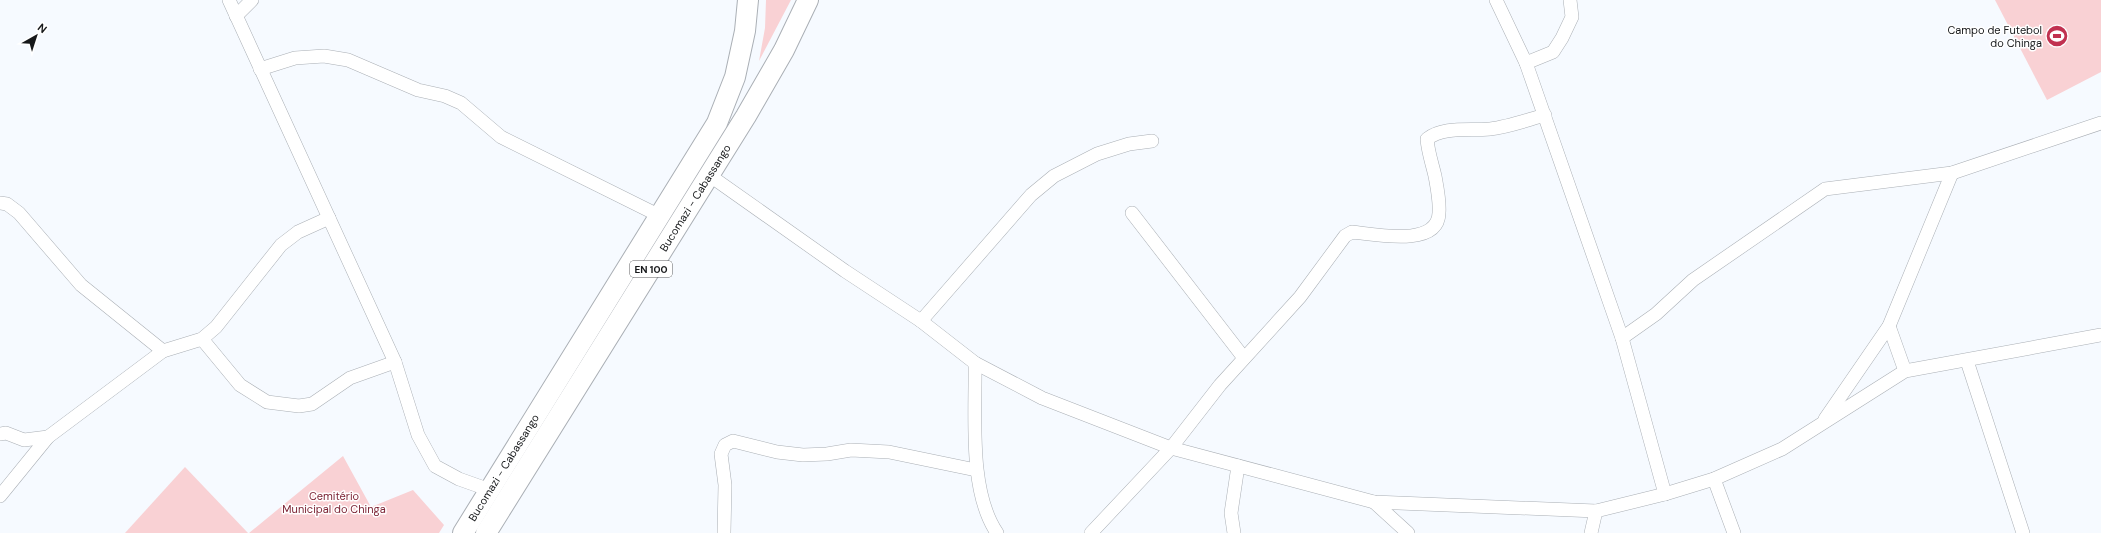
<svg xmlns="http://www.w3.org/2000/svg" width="2101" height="533" font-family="'DM Sans',sans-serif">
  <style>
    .green { fill: #f9d1d4 }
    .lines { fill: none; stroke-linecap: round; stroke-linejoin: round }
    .street-casing { stroke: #aaafb5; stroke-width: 14 }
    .primary-casing { stroke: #aaafb5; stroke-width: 22 }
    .street { stroke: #fff; stroke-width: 13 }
    .primary { stroke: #fff; stroke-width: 20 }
    .labels { text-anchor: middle; stroke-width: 3; stroke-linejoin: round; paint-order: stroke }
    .shield { fill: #fff; stroke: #5c5d5f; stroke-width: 1 }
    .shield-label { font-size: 10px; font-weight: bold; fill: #16181a }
    .poi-label { font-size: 11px; fill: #16181a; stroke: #fff; text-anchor: end }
    .street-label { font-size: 11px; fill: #16181a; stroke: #fff }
    .park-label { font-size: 11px; fill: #7c2334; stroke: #fff }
  </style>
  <rect width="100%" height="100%" fill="#f6faff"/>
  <!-- green -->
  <g class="green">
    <path d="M 766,0 L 791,0 L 759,61 L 765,28 Z"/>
    <path d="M 1995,0 L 2101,0 L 2101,72 L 2047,100 Z"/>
    <path d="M 343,456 L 371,507 L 413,490 L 444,525 L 439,533 L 249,533 Z"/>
    <path d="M 185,467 L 248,533 L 125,533 Z"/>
  </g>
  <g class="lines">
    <!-- street casing -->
    <g class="street-casing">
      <g id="street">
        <path d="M 229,0 L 395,362 L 418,435 L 435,466 L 459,479 L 490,490"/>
        <path d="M 1496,0 L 1526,63 L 1622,338 L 1665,494"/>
        <path d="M 236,16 L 252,0"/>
        <path d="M 1526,63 L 1553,52 L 1562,38 L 1572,17 L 1570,0"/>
        <path d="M 260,69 L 295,58 L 324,56 L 348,60 L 418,90 L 445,96 L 461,103 L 501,137 L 660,216"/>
        <path d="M 709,175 L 845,271 L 921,321 L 975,363 L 1042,398 L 1171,448 L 1374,502 L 1596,511 L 1665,494 L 1714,479 L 1782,449 L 1905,371 L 2101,335"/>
        <path d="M 0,203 L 7,204 L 19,213 L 81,285 L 163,351"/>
        <path d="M 1132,213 L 1244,358"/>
        <path d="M 921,321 L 1031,195 L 1054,176 L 1097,154 L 1129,144 L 1152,141"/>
        <path d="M 1889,326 L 1905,371"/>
        <path d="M 1622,338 L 1656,314 L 1693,280 L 1825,189 L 1952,173 L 2101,123"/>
        <path d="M 202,339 L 240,385 L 267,402 L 299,406 L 312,404 L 350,378 L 395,362"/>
        <path d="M 1967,361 L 2023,533"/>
        <path d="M 975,363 C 976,414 968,490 997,533"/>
        <path d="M 1825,419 L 1889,326 L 1952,173"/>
        <path d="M 0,434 L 6,433 L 24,440 L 48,437"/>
        <path d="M 1714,479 L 1734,533"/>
        <path d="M 0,496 L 48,437 L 163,351 L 202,339 L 216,327 L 281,245 L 298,232 L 329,218"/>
        <path d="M 1374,502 L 1408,533"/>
        <path d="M 724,533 L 725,485 L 721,454 L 725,445 L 733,441 L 777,452 L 803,455 L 827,454 L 851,450 L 889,452 L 976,470"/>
        <path d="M 1091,533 L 1171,448 L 1220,385 L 1300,297 L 1345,236 L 1352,232 C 1374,234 1438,248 1439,213 C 1440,201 1437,187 1435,176 C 1432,163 1428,152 1427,139 C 1444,126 1469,131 1490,129 C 1508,127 1527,120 1545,115"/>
        <path d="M 1234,533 L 1231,513 L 1238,466"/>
        <path d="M 1591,533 L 1596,511"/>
      </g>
    </g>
    <!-- primary casing -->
    <g class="primary-casing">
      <g id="primary">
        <path id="s1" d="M 463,533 L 717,123 L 735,77 L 745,31 L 748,0"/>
        <path id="s2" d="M 486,533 L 746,116 L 784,50 L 808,0"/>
      </g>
    </g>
    <!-- street -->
    <use href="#street" class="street"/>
    <!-- primary -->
    <use href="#primary" class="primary"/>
  </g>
  <!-- icons -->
  <defs>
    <g id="stadium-disc" transform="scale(1.15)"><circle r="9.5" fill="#c13150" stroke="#fff"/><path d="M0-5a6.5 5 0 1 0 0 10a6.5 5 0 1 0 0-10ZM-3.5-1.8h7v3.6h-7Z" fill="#fff"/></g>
  </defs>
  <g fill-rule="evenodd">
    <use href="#stadium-disc" x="2057" y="36"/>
  </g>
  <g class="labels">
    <!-- shield labels -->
    <rect class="shield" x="630" y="261" width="42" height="16" rx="3"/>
    <g class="shield-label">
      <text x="651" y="273">EN 100</text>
    </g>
    <!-- poi labels -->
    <g class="poi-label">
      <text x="2042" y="34">Campo de Futebol<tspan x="2042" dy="13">do Chinga</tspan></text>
    </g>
    <!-- street labels -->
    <g class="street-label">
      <text dy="4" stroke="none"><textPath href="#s2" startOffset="395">Bucomazi - Cabassango</textPath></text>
      <text dy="4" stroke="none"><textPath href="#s1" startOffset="77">Bucomazi - Cabassango</textPath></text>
    </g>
    <!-- park labels -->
    <g class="park-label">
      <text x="334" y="500">Cemitério<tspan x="334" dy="13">Municipal do Chinga</tspan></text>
    </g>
  </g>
  <!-- north arrow -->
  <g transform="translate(36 36) rotate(39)" stroke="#ffffff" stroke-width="3" paint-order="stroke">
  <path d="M0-3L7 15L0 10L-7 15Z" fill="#16181a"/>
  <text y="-6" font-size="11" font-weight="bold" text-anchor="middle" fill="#16181a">N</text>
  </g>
</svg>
